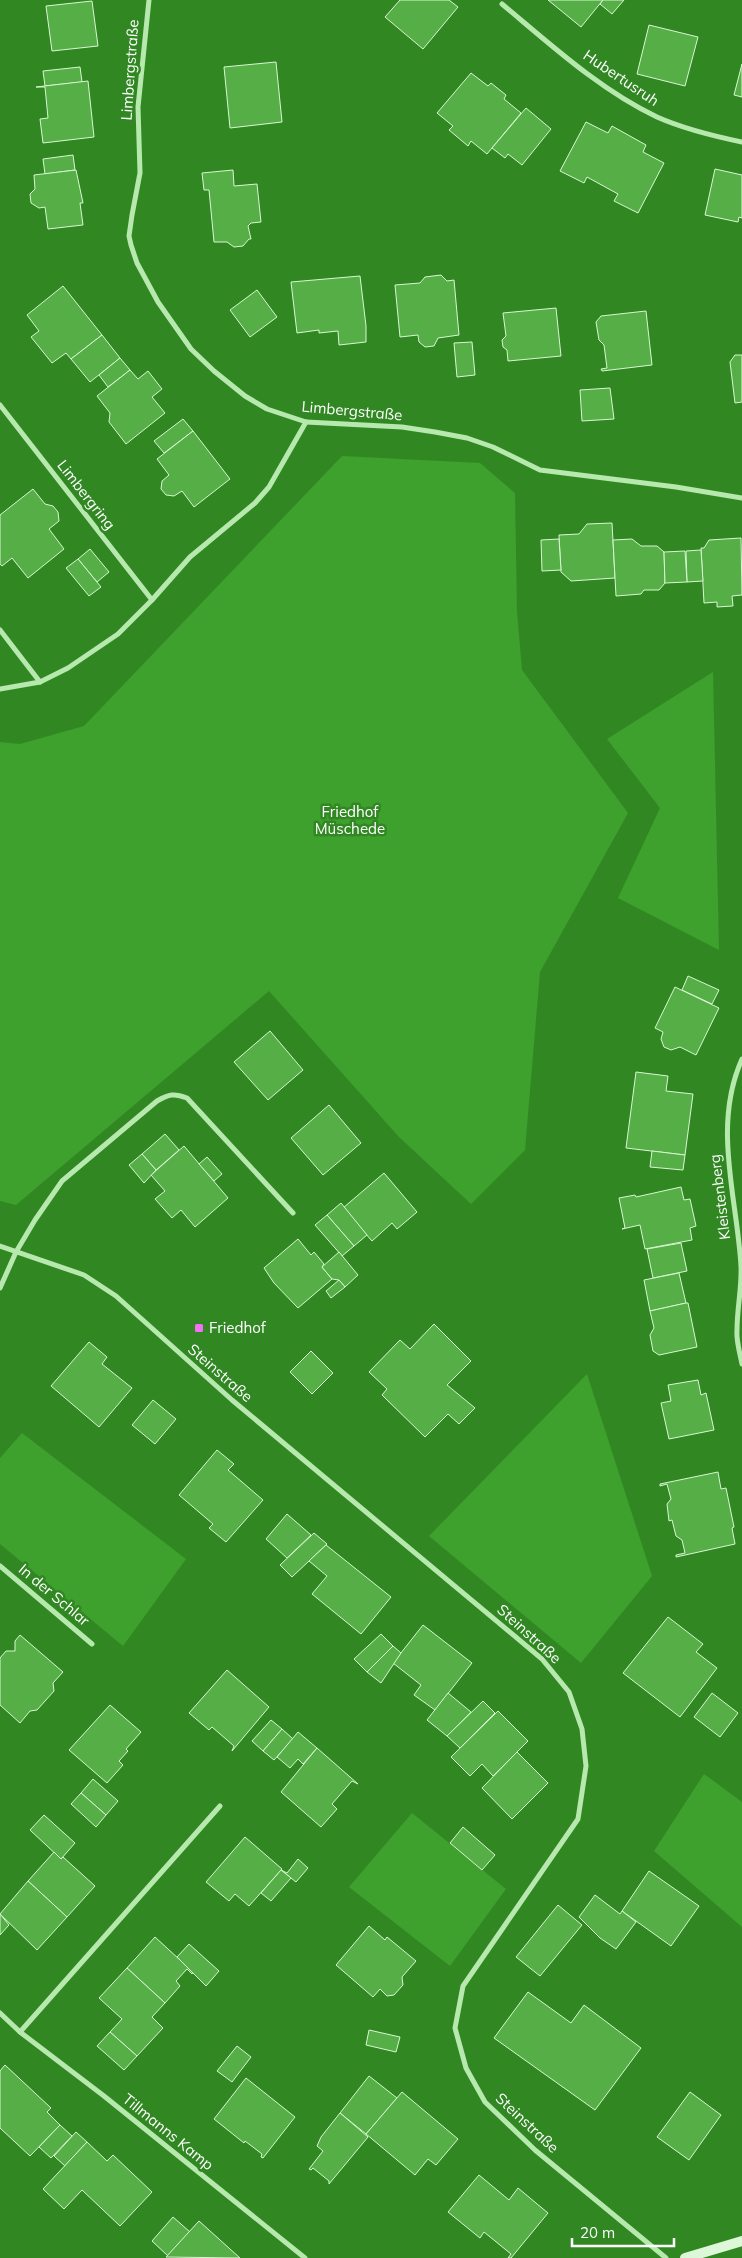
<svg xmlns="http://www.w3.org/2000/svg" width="742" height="2258" font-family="Mulish,sans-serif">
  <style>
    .green { fill: #3ea02d }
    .building { fill: #56ae47; stroke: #d8f7d2 }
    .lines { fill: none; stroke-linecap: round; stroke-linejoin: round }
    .street { stroke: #b7e9ae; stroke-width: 5 }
    .secondary { stroke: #ddf8d9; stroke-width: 10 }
    .poi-dot { fill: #f571f3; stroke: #318823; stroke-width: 2 }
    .labels { text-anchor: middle; stroke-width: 5; stroke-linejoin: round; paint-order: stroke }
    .street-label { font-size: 15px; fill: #fff; stroke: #318823 }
    .park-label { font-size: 15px; fill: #fff; stroke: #318823 }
    .poi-label { font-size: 15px; fill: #fff; stroke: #318823; text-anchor: start }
  </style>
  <rect width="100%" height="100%" fill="#318823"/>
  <!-- green -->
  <g class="green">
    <path d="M 342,456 L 480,463 L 515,493 L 517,612 L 522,670 L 628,813 L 540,972 L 525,1150 L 471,1204 L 399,1137 L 269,991 L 16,1205 L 0,1201 L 0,742 L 20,744 L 84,726 Z"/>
    <path d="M 713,672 L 719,950 L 618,898 L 660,808 L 607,739 Z"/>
    <path d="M 587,1374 L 652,1576 L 581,1663 L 429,1536 Z"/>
    <path d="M 22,1433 L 186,1559 L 123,1646 L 0,1544 L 0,1458 Z"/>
    <path d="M 704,1774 L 742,1802 L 742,1927 L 654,1851 Z"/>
    <path d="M 412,1813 L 506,1889 L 450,1966 L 349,1887 Z"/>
  </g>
  <!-- building -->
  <g class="building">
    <path d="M 400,0 L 449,0 L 458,7 L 423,49 L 385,17 Z"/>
    <path d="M 548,0 L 603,0 L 581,27 Z"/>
    <path d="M 603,0 L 624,0 L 612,14 L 600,4 Z"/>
    <path d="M 92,1 L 98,46 L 52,51 L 46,6 Z"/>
    <path d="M 649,25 L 698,37 L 685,86 L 637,74 Z"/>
    <path d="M 276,62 L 282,122 L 230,128 L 224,67 Z"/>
    <path d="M 742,64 L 742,97 L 734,95 Z"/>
    <path d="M 80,67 L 82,82 L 45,86 L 43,71 Z"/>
    <path d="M 471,73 L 488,86 L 491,83 L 506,95 L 504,99 L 521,113 L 487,154 L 471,141 L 468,146 L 449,130 L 453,126 L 437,113 Z"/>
    <path d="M 88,81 L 94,137 L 43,143 L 40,119 L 48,118 L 45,87 L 36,87 Z"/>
    <path d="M 526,108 L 551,129 L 522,165 L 508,154 L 505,158 L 492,148 Z"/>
    <path d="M 586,122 L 608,133 L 612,126 L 646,145 L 643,152 L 664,163 L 638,213 L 614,201 L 618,194 L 587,177 L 584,183 L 560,171 Z"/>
    <path d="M 73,155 L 75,170 L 45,174 L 43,159 Z"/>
    <path d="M 715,169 L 742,175 L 742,218 L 739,217 L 738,222 L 705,215 Z"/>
    <path d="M 76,170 L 83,203 L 80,203 L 83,225 L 48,229 L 45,207 L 39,208 L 31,203 L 30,194 L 35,189 L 34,175 Z"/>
    <path d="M 233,170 L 234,186 L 257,184 L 261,222 L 251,223 L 248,226 L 251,239 L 249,239 L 243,246 L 234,247 L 227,242 L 214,242 L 209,190 L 204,190 L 202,173 Z"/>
    <path d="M 441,275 L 447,281 L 454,280 L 459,335 L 438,338 L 434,346 L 425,347 L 419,342 L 418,335 L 400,337 L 395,285 L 420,283 L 425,277 Z"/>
    <path d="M 360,276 L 366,326 L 366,342 L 339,345 L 338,331 L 319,333 L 319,330 L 297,333 L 291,282 Z"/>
    <path d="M 63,286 L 102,335 L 71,359 L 66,353 L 52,363 L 31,337 L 39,331 L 27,315 Z"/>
    <path d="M 257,290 L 277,317 L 250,337 L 230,310 Z"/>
    <path d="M 556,308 L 561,356 L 508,361 L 507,350 L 503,347 L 502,340 L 506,336 L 503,313 Z"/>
    <path d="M 646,311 L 652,365 L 602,371 L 601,369 L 607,368 L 604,345 L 599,340 L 596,322 L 601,316 Z"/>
    <path d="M 102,335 L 120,358 L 90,382 L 71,359 Z"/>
    <path d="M 472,342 L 475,375 L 457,377 L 454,343 Z"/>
    <path d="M 735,355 L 742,355 L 742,402 L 735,403 L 730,362 Z"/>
    <path d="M 120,358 L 130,370 L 108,387 L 99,375 Z"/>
    <path d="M 130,370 L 138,379 L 148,371 L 162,389 L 152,397 L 165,413 L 126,444 L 109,422 L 110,413 L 97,396 Z"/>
    <path d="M 610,388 L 614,419 L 582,421 L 580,390 Z"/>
    <path d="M 183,419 L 193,431 L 164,453 L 154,441 Z"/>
    <path d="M 193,431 L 230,479 L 194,507 L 182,491 L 174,496 L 166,495 L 161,489 L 162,481 L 169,475 L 157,459 Z"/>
    <path d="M 33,489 L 45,504 L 53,506 L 58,512 L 59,521 L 49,529 L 64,549 L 28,578 L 12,558 L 2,566 L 0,564 L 0,515 Z"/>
    <path d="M 612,523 L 615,578 L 571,581 L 561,572 L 559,535 L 579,534 L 587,524 Z"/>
    <path d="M 741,538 L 742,595 L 732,596 L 733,606 L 717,607 L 717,602 L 704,603 L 701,548 L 704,548 L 709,540 Z"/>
    <path d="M 559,539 L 561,570 L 542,571 L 541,540 Z"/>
    <path d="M 632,539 L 641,546 L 657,546 L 664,552 L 665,583 L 659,590 L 644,590 L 641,594 L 616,596 L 613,540 Z"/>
    <path d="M 90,549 L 109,572 L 97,582 L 78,559 Z"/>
    <path d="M 701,550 L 703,581 L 687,582 L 686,551 Z"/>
    <path d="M 685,551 L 687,582 L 665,583 L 664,552 Z"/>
    <path d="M 78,559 L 101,587 L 89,596 L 66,568 Z"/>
    <path d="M 688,976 L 719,990 L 712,1004 L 682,990 Z"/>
    <path d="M 675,987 L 719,1008 L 696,1055 L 680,1047 L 671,1050 L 664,1047 L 661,1039 L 663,1032 L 655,1028 Z"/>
    <path d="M 270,1031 L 303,1070 L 268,1100 L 234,1062 Z"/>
    <path d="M 636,1072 L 668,1076 L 666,1091 L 693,1094 L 685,1155 L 626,1148 Z"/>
    <path d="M 329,1105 L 361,1143 L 323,1175 L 291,1138 Z"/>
    <path d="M 165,1134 L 179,1150 L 156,1170 L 142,1154 Z"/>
    <path d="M 184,1146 L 228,1198 L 195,1227 L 181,1210 L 172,1218 L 155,1199 L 165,1191 L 151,1175 Z"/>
    <path d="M 652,1151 L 685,1155 L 683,1170 L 650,1167 Z"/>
    <path d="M 142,1154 L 156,1170 L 144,1183 L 129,1165 Z"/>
    <path d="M 207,1157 L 222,1174 L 214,1181 L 199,1164 Z"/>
    <path d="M 384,1173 L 417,1212 L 397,1229 L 392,1223 L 372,1241 L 343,1208 Z"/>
    <path d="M 681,1187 L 684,1200 L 690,1199 L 696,1226 L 690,1228 L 692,1240 L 645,1249 L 640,1225 L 622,1229 L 625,1228 L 619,1198 L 635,1195 L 636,1197 Z"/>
    <path d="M 341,1203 L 367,1235 L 354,1246 L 327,1215 Z"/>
    <path d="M 327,1215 L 354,1246 L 342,1256 L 315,1225 Z"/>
    <path d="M 298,1239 L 311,1255 L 314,1252 L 324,1264 L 322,1267 L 332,1279 L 298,1308 L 274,1283 L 264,1268 Z"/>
    <path d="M 681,1243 L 687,1271 L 653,1278 L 647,1249 Z"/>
    <path d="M 339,1252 L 358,1275 L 345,1287 L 339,1280 L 332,1279 L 322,1267 Z"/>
    <path d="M 679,1273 L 686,1303 L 650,1311 L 644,1280 Z"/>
    <path d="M 339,1280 L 345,1287 L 331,1298 L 326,1291 Z"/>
    <path d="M 686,1303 L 688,1303 L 697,1347 L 659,1355 L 653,1351 L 650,1335 L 654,1328 L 650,1311 Z"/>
    <path d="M 434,1324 L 471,1361 L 447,1385 L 475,1408 L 459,1424 L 448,1414 L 425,1437 L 382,1395 L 387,1389 L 369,1372 L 400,1340 L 410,1349 Z"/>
    <path d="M 89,1342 L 107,1357 L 102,1364 L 132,1388 L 99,1427 L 51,1386 Z"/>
    <path d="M 311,1351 L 333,1373 L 312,1394 L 290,1372 Z"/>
    <path d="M 698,1380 L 701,1395 L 706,1393 L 714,1430 L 669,1439 L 661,1403 L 671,1401 L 668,1385 Z"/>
    <path d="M 153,1400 L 176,1419 L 155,1444 L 132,1425 Z"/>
    <path d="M 217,1450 L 234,1464 L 228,1470 L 263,1500 L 226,1542 L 209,1528 L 213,1524 L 179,1495 Z"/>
    <path d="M 718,1472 L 721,1489 L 726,1488 L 734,1527 L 732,1528 L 735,1544 L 676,1557 L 676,1555 L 685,1553 L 682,1540 L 676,1536 L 672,1520 L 669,1521 L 667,1504 L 671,1499 L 667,1484 L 660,1486 L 660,1484 Z"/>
    <path d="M 287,1514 L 311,1535 L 287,1558 L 266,1539 Z"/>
    <path d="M 314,1533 L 327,1544 L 292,1577 L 280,1565 Z"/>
    <path d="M 326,1545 L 391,1597 L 361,1634 L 312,1594 L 327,1576 L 309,1561 Z"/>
    <path d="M 668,1617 L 703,1644 L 696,1652 L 717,1668 L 680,1717 L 623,1673 Z"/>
    <path d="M 423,1625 L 472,1663 L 435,1710 L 414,1695 L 421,1685 L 393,1663 Z"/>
    <path d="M 381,1634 L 393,1646 L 367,1672 L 354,1659 Z"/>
    <path d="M 20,1635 L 63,1672 L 53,1683 L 54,1691 L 37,1710 L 30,1711 L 20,1723 L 0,1705 L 0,1658 L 6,1651 L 15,1651 L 15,1641 Z"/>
    <path d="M 393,1646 L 401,1653 L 381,1683 L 367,1672 Z"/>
    <path d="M 227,1670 L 269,1707 L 232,1751 L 234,1746 L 212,1727 L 209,1730 L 189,1713 Z"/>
    <path d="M 448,1693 L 471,1712 L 447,1736 L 427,1720 Z"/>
    <path d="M 712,1693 L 738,1713 L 720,1737 L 694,1717 Z"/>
    <path d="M 483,1701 L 495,1713 L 460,1748 L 447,1736 Z"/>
    <path d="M 110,1705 L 141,1732 L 126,1749 L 128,1751 L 119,1761 L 123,1765 L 107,1783 L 69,1750 Z"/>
    <path d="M 498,1711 L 528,1741 L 493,1776 L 482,1764 L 470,1776 L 451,1757 Z"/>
    <path d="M 271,1720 L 282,1729 L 263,1751 L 252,1741 Z"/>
    <path d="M 282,1729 L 293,1739 L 274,1760 L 263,1751 Z"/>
    <path d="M 298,1732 L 317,1748 L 303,1764 L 298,1759 L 290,1768 L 277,1757 Z"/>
    <path d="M 317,1748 L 358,1784 L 352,1781 L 332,1804 L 337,1809 L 321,1827 L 281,1792 Z"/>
    <path d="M 517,1752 L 548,1783 L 512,1819 L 482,1788 Z"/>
    <path d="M 93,1779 L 118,1801 L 106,1815 L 81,1793 Z"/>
    <path d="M 81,1793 L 106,1815 L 96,1827 L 71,1804 Z"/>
    <path d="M 44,1815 L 75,1843 L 61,1859 L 30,1830 Z"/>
    <path d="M 463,1827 L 495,1855 L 482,1870 L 450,1843 Z"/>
    <path d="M 245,1837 L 282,1869 L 249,1906 L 235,1894 L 229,1901 L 206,1882 Z"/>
    <path d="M 54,1852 L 61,1859 L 63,1857 L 95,1886 L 67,1917 L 28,1881 Z"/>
    <path d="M 298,1859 L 308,1868 L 296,1882 L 281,1870 L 287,1873 Z"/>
    <path d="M 281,1870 L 291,1878 L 271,1901 L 261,1893 Z"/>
    <path d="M 649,1871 L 699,1906 L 671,1946 L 622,1911 Z"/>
    <path d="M 28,1881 L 67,1917 L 37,1950 L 0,1914 Z"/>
    <path d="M 595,1895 L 620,1914 L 622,1911 L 636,1922 L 616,1949 L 600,1938 L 579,1917 Z"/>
    <path d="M 558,1905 L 582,1925 L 540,1976 L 516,1957 Z"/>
    <path d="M 0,1914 L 9,1925 L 0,1935 Z"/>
    <path d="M 369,1926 L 385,1940 L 387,1937 L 416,1961 L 402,1977 L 403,1985 L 394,1995 L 387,1996 L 380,1989 L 373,1997 L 336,1965 Z"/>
    <path d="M 155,1937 L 193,1972 L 192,1974 L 187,1969 L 176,1981 L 180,1986 L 165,2003 L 127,1968 Z"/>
    <path d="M 189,1944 L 219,1971 L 206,1986 L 177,1957 Z"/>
    <path d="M 127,1968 L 165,2003 L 152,2017 L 163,2028 L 137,2056 L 110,2032 L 122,2019 L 99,1998 Z"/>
    <path d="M 528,1992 L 571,2023 L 584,2005 L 641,2048 L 595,2110 L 494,2038 Z"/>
    <path d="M 369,2030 L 400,2037 L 396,2052 L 366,2045 Z"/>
    <path d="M 110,2032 L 137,2056 L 124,2070 L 97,2046 Z"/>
    <path d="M 237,2046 L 251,2057 L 232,2082 L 217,2071 Z"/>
    <path d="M 5,2065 L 51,2108 L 47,2112 L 60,2125 L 30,2156 L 0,2128 L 0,2071 Z"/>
    <path d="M 369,2076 L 397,2098 L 366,2134 L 340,2113 Z"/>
    <path d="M 246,2078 L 295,2117 L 263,2158 L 261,2157 L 262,2154 L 245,2141 L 244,2143 L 214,2119 Z"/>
    <path d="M 402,2092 L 458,2139 L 436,2165 L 428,2159 L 415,2175 L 366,2134 Z"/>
    <path d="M 690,2092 L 721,2115 L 689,2160 L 657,2137 Z"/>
    <path d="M 340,2113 L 368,2137 L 329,2184 L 329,2181 L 313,2168 L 311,2170 L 309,2169 L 323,2151 L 317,2146 L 321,2137 Z"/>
    <path d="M 60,2125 L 72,2136 L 51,2158 L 39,2147 Z"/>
    <path d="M 76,2132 L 87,2142 L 65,2166 L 54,2156 Z"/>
    <path d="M 87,2142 L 107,2161 L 113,2155 L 152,2192 L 120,2226 L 82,2190 L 64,2209 L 43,2189 Z"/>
    <path d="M 479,2175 L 509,2200 L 518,2188 L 548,2213 L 511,2258 L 508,2258 L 511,2254 L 484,2232 L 480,2238 L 448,2212 Z"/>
    <path d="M 173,2217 L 190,2232 L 168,2256 L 152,2241 Z"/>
    <path d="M 199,2221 L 240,2258 L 166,2257 Z"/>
  </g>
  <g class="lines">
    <!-- street -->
    <g class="street">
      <path d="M 149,0 L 138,107 L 140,173 L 132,215 L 129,236 L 131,245 L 137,263 L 158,302 L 191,349 L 214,371 L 245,396 L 267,409 L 306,422 L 402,427 L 435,432 L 467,438 L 493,447 L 540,470 L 676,487 L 742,498"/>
      <path d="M 502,4 C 550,44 600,90 657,117 C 684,129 713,136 742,142"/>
      <path d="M 0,405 L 152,600"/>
      <path d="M 0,630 L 40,682"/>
      <path d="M 0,689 L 40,682 L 68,668 L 118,634 L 152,600 L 190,557 L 255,503 L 269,487 L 306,422"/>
      <path d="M 742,1059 C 712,1126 737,1197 741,1266 C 742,1287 737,1308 737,1330 C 736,1341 740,1353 742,1364"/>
      <path d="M 0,1246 L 84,1275 L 116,1296 L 232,1400 L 542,1659 L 569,1692 L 582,1729 L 586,1766 L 578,1819 L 463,1986 L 455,2028 L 466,2068 L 485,2102 L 535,2150 L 666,2258"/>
      <path d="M 0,1288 L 16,1252 L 35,1220 L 62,1181 L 157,1101 C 169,1094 174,1093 187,1098 L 293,1213"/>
      <path d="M 0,1566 L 92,1644"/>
      <path d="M 0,2013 L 20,2032 L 104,2096 L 305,2258"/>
      <path d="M 20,2032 L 220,1806"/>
    </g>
    <!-- secondary -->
    <path class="secondary" d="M 685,2258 L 742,2241"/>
  </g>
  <!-- markers -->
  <rect class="poi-dot" x="194" y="1323" width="10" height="10" rx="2.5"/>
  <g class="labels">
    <!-- street labels -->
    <g class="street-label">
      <text transform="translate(130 70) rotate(-86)" y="5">Limbergstraße</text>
      <text transform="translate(621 78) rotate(34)" y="5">Hubertusruh</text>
      <text transform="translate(352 411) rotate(5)" y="5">Limbergstraße</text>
      <text transform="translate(86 495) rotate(52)" y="5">Limbergring</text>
      <text transform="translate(720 1197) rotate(-97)" y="5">Kleistenberg</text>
      <text transform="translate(220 1373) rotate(41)" y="5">Steinstraße</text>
      <text transform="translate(54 1595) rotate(40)" y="5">In der Schlar</text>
      <text transform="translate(529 1634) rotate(42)" y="5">Steinstraße</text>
      <text transform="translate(527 2123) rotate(43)" y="5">Steinstraße</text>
      <text transform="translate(168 2132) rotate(39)" y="5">Tillmanns Kamp</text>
    </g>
    <!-- park labels -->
    <g class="park-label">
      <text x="350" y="817">Friedhof<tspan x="350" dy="17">Müschede</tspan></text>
    </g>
    <!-- poi labels -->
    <g class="poi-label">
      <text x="209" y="1333">Friedhof</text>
    </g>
  </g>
  <!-- scale -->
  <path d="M572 2238v8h102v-8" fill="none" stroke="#ffffff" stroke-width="2.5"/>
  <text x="580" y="2238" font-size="15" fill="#ffffff" stroke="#318823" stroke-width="4" paint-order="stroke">20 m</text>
</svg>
